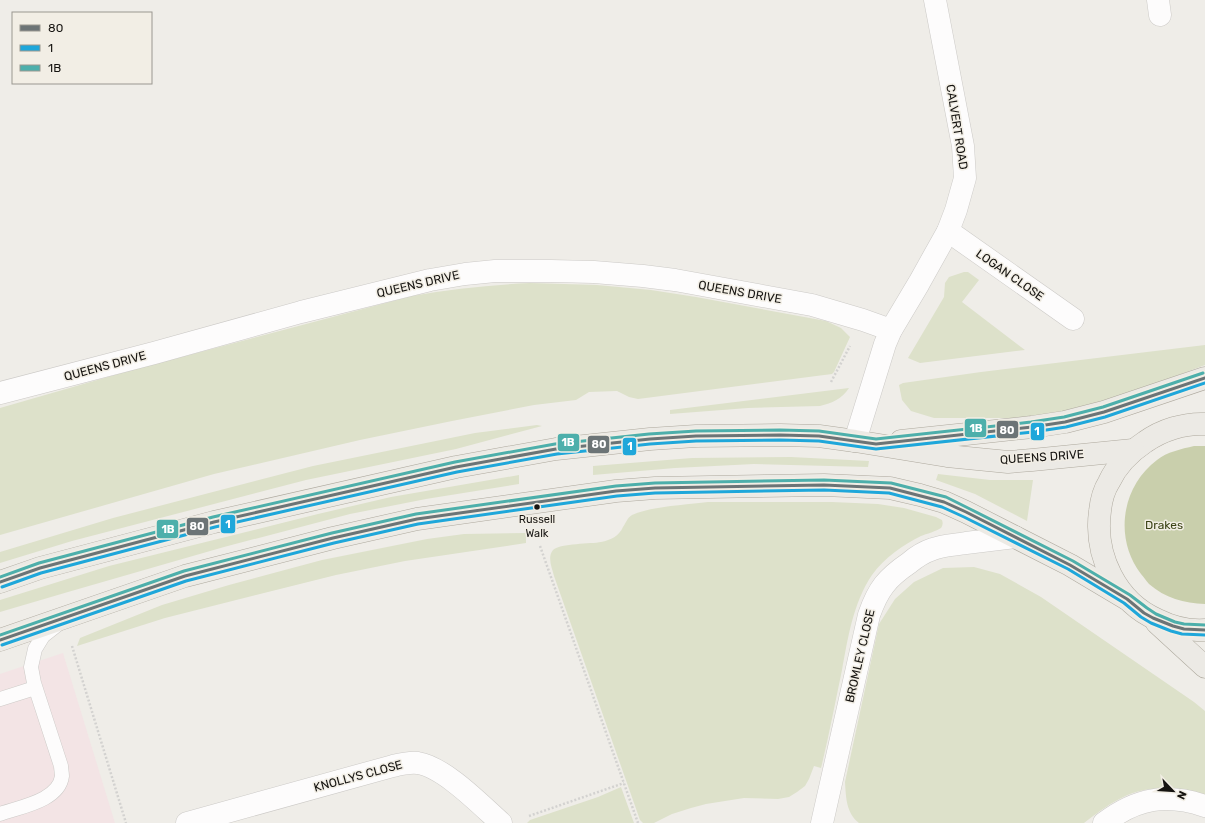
<svg xmlns="http://www.w3.org/2000/svg" width="1205" height="823" font-family="Rubik,sans-serif">
  <style>
    .commercial { fill: #f3e4e5 }
    .green { fill: #dde1ca }
    .forest { fill: #c9cfac }
    .lines { fill: none; stroke-linecap: round; stroke-linejoin: round }
    .lane-casing { stroke: #cccac7; stroke-width: 15 }
    .street-casing { stroke: #cccac7; stroke-width: 23 }
    .primary-casing { stroke: #aea99e; stroke-width: 23 }
    .path { stroke: #d3d2d0; stroke-width: 2.5; stroke-dasharray: 2 2; stroke-linecap: butt }
    .lane { stroke: #fdfcfc; stroke-width: 14 }
    .street { stroke: #fdfcfc; stroke-width: 22 }
    .primary { stroke: #eceae5; stroke-width: 22 }
    .bus-1-casing { stroke: #f2eee5; stroke-width: 6 }
    .bus-2-casing { stroke: #f2eee5; stroke-width: 6 }
    .bus-3-casing { stroke: #f2eee5; stroke-width: 6 }
    .bus-1 { stroke: #6c7476; stroke-width: 3 }
    .bus-2 { stroke: #1fa7da; stroke-width: 3 }
    .bus-3 { stroke: #4dafab; stroke-width: 3 }
    .bus-dot { fill: #161411; stroke: #f2eee5; stroke-width: 1.5 }
    .labels { text-anchor: middle; stroke-width: 3; stroke-linejoin: round; paint-order: stroke }
    .bus-label { font-size: 11px; fill: #161411; stroke: #f2eee5 }
    .street-label { font-size: 12px; fill: #161411; stroke: #f2eee5 }
    .park-label { font-size: 12px; fill: #3a4214; stroke: #f2eee5 }
    .line-badge { stroke: #f2eee5; stroke-width: 1.5 }
    .badge-label { font-size: 11px; text-anchor: middle; font-weight: bold; fill: #fff }
  </style>
  <rect width="100%" height="100%" fill="#efede8"/>
  <!-- commercial -->
  <path class="commercial" d="M 63,653 L 115,823 L 0,823 L 0,674 Z"/>
  <!-- green -->
  <g class="green">
    <path d="M 964,272 L 968,272 L 979,280 L 962,302 L 1025,350 L 920,363 L 908,358 L 944,297 L 945,283 L 949,277 Z"/>
    <path d="M 530,283 L 597,285 L 651,290 L 696,297 L 826,321 L 841,328 L 850,337 L 834,372 L 832,374 L 638,399 L 629,397 L 617,391 L 589,392 L 576,400 L 534,405 L 452,421 L 360,440 L 214,474 L 0,535 L 0,408 L 125,372 L 412,296 C 451,289 491,285 530,283 Z"/>
    <path d="M 1205,345 L 1205,365 L 1097,406 L 1027,418 L 934,418 L 911,411 L 902,400 L 899,385 L 903,383 L 981,372 Z"/>
    <path d="M 849,388 C 842,399 832,403 820,406 L 748,408 L 670,414 L 670,410 Z"/>
    <path d="M 537,425 L 542,426 L 456,449 L 306,480 L 72,541 L 0,563 L 0,552 L 113,518 L 313,466 L 475,433 Z"/>
    <path d="M 791,457 L 869,461 L 868,467 L 754,464 L 675,468 L 593,475 L 593,466 L 692,458 Z"/>
    <path d="M 938,474 L 990,480 L 1033,480 L 1027,521 L 975,494 L 936,480 Z"/>
    <path d="M 519,475 L 519,484 L 426,499 L 350,514 L 224,547 L 68,592 L 0,612 L 0,600 L 109,566 L 318,514 L 391,497 Z"/>
    <path d="M 708,502 L 832,502 L 878,504 L 904,508 L 936,517 L 942,520 C 943,523 943,525 941,528 C 937,531 926,534 921,536 C 903,545 884,558 872,575 C 853,603 848,638 842,670 C 835,703 829,736 821,768 L 814,766 L 809,779 L 805,786 L 797,792 L 789,797 L 778,799 L 744,798 L 706,804 L 691,808 L 672,814 L 654,823 L 643,823 L 640,820 L 554,576 C 552,568 547,557 553,550 C 561,543 591,544 601,542 C 611,540 619,536 623,527 C 626,523 627,518 632,515 C 652,506 686,505 708,502 Z"/>
    <path d="M 526,533 L 526,543 L 405,561 L 336,575 L 165,618 L 77,646 L 80,638 L 162,605 L 229,585 L 322,560 L 427,539 L 464,534 Z"/>
    <path d="M 974,567 L 1000,574 L 1041,597 L 1194,702 L 1205,711 L 1205,797 C 1192,795 1176,790 1162,789 C 1131,787 1108,805 1084,823 L 859,823 C 846,813 846,797 845,782 L 879,624 L 895,599 L 914,582 L 943,568 Z"/>
    <path d="M 621,787 L 634,823 L 527,823 L 530,820 L 598,797 Z"/>
  </g>
  <!-- forest -->
  <path class="forest" d="M 1194,446 L 1205,446 L 1205,604 C 1184,603 1165,598 1149,584 C 1146,581 1144,577 1141,574 C 1114,539 1121,487 1157,460 C 1167,452 1181,449 1194,446 Z"/>
  <g class="lines">
    <!-- lane casing -->
    <g class="lane-casing">
      <g id="lane">
        <path d="M 0,699 L 35,688"/>
        <path d="M 0,814 C 19,807 59,801 62,776 C 62,773 61,769 61,766 L 34,683 L 31,667 L 35,649 L 43,636 L 57,625"/>
      </g>
    </g>
    <!-- street casing -->
    <g class="street-casing">
      <g id="street">
        <path d="M 1158,0 L 1160,15"/>
        <path d="M 948,231 L 1073,319"/>
        <path d="M 0,393 L 154,353 L 301,312 L 430,280 L 465,274 L 495,271 L 551,271 L 594,272 L 643,276 L 675,280 L 812,305 L 863,320 L 891,330"/>
        <path d="M 855,441 L 885,344 L 891,330 L 919,283 L 948,231 L 956,210 L 965,178 L 963,146 L 935,0"/>
        <path d="M 187,823 L 393,766 C 401,764 409,762 418,763 C 444,767 481,805 501,823"/>
        <path d="M 822,823 L 869,615 C 878,589 887,578 909,563 C 916,557 924,552 933,549 C 943,545 955,545 966,543 C 982,541 999,539 1015,537"/>
        <path d="M 1104,823 C 1137,798 1166,793 1205,806"/>
      </g>
    </g>
    <!-- primary casing -->
    <g class="primary-casing">
      <g id="primary">
        <path d="M 1205,424 C 1184,423 1162,430 1145,442 C 1130,452 1117,465 1109,482 C 1104,490 1101,501 1100,511 C 1094,555 1116,602 1158,620 C 1172,627 1189,631 1205,630"/>
        <path d="M 901,441 L 1032,427 L 1065,422 L 1104,412 L 1205,378"/>
        <path d="M 0,582 L 40,568 L 214,522 L 456,467 L 556,449 L 650,439 L 696,436 L 780,435 L 819,436 L 855,441 L 947,456 L 1008,462 L 1032,460 L 1133,450"/>
        <path d="M 1157,623 L 1205,667"/>
        <path d="M 0,640 L 185,576 L 333,538 L 417,519 L 616,491 L 655,488 L 824,485 L 890,488 L 920,495 L 944,502 L 966,512 L 1070,565 L 1127,599"/>
      </g>
    </g>
    <!-- path -->
    <g class="path">
      <path d="M 831,382 L 850,346"/>
      <path d="M 540,546 L 638,823"/>
      <path d="M 72,646 L 126,823"/>
      <path d="M 529,816 L 624,783"/>
    </g>
    <!-- lane -->
    <use href="#lane" class="lane"/>
    <!-- street -->
    <use href="#street" class="street"/>
    <!-- primary -->
    <use href="#primary" class="primary"/>
    <!-- bus-1 casing -->
    <g class="bus-1-casing">
      <g id="bus-1">
        <path d="M 0,582 L 40,568 L 214,522 L 456,467 L 556,449 L 650,439 L 696,436 L 780,435 L 819,436 L 876,444 L 1032,427 L 1065,422 L 1104,412 L 1205,378"/>
        <path d="M 0,640 L 185,576 L 333,538 L 417,519 L 616,491 L 655,488 L 824,485 L 890,488 L 944,502 L 966,512 L 1070,565 L 1127,599 L 1144,613 L 1153,618 L 1173,626 L 1184,629 L 1205,630"/>
      </g>
    </g>
    <!-- bus-2 casing -->
    <g class="bus-2-casing">
      <g id="bus-2">
        <path d="M 2,587 L 41,573 L 215,527 L 457,472 L 557,454 L 650,444 L 696,441 L 780,440 L 819,441 L 876,449 L 1033,432 L 1066,427 L 1105,417 L 1205,383"/>
        <path d="M 2,645 L 186,581 L 334,543 L 418,524 L 617,496 L 655,493 L 824,490 L 889,493 L 942,507 L 964,517 L 1068,569 L 1124,603 L 1141,617 L 1151,623 L 1171,631 L 1182,634 L 1205,635"/>
      </g>
    </g>
    <!-- bus-3 casing -->
    <g class="bus-3-casing">
      <g id="bus-3">
        <path d="M 0,577 L 39,563 L 213,517 L 455,462 L 555,444 L 649,434 L 696,431 L 780,430 L 819,431 L 876,439 L 1031,422 L 1064,417 L 1103,407 L 1203,373"/>
        <path d="M 0,635 L 184,571 L 332,533 L 416,514 L 616,486 L 655,483 L 824,480 L 891,483 L 946,497 L 968,508 L 1073,561 L 1130,595 L 1147,608 L 1156,614 L 1175,622 L 1184,624 L 1205,625"/>
      </g>
    </g>
    <!-- bus-1 -->
    <use href="#bus-1" class="bus-1"/>
    <!-- bus-2 -->
    <use href="#bus-2" class="bus-2"/>
    <!-- bus-3 -->
    <use href="#bus-3" class="bus-3"/>
  </g>
  <!-- markers -->
  <circle class="bus-dot" cx="537" cy="507" r="3.5"/>
  <g class="labels">
    <!-- bus labels -->
    <g class="bus-label">
      <text x="537" y="523">Russell<tspan x="537" dy="14">Walk</tspan></text>
    </g>
    <!-- street labels -->
    <g class="street-label">
      <text transform="translate(957 127) rotate(81)" y="4">CALVERT ROAD</text>
      <text transform="translate(1010 275) rotate(35)" y="4">LOGAN CLOSE</text>
      <text transform="translate(418 284) rotate(-13)" y="4">QUEENS DRIVE</text>
      <text transform="translate(740 292) rotate(10)" y="4">QUEENS DRIVE</text>
      <text transform="translate(105 366) rotate(-15)" y="4">QUEENS DRIVE</text>
      <text transform="translate(1042 457) rotate(-4)" y="4">QUEENS DRIVE</text>
      <text transform="translate(860 656) rotate(-77)" y="4">BROMLEY CLOSE</text>
      <text transform="translate(358 776) rotate(-15)" y="4">KNOLLYS CLOSE</text>
    </g>
    <!-- park labels -->
    <g class="park-label">
      <text x="1164" y="529">Drakes</text>
    </g>
  </g>
  <g class="line-badge">
    <rect x="964" y="418" width="23" height="20" rx="4" fill="#4dafab"/>
    <rect x="996" y="420" width="23" height="19" rx="4" fill="#6c7476"/>
    <rect x="1030" y="422" width="15" height="19" rx="4" fill="#1fa7da"/>
    <rect x="557" y="433" width="23" height="19" rx="4" fill="#4dafab"/>
    <rect x="587" y="435" width="23" height="19" rx="4" fill="#6c7476"/>
    <rect x="622" y="437" width="15" height="19" rx="4" fill="#1fa7da"/>
    <rect x="220" y="514" width="16" height="20" rx="4" fill="#1fa7da"/>
    <rect x="186" y="517" width="23" height="19" rx="4" fill="#6c7476"/>
    <rect x="156" y="519" width="23" height="20" rx="4" fill="#4dafab"/>
  </g>
  <g class="badge-label">
    <text x="976" y="432">1B</text>
    <text x="1007" y="434">80</text>
    <text x="1037" y="435">1</text>
    <text x="568" y="446">1B</text>
    <text x="599" y="448">80</text>
    <text x="630" y="450">1</text>
    <text x="228" y="528">1</text>
    <text x="197" y="530">80</text>
    <text x="168" y="533">1B</text>
  </g>
  <!-- legend -->
  <rect x="12" y="12" width="140" height="72" fill="#f2eee5" stroke="#9a9790"/>
  <rect x="20" y="25" width="20" height="6" fill="#6c7476" stroke="#9a9790"/>
  <text x="48" y="32" font-size="12" fill="#161411">80</text>
  <rect x="20" y="45" width="20" height="6" fill="#1fa7da" stroke="#9a9790"/>
  <text x="48" y="52" font-size="12" fill="#161411">1</text>
  <rect x="20" y="65" width="20" height="6" fill="#4dafab" stroke="#9a9790"/>
  <text x="48" y="72" font-size="12" fill="#161411">1B</text>
  <!-- north arrow -->
  <g transform="translate(1173 791) rotate(115)" stroke="#f2eee5" stroke-width="3" paint-order="stroke">
  <path d="M0-3L7 15L0 10L-7 15Z" fill="#161411"/>
  <text y="-6" font-size="11" font-weight="bold" text-anchor="middle" fill="#161411">N</text>
  </g>
</svg>
